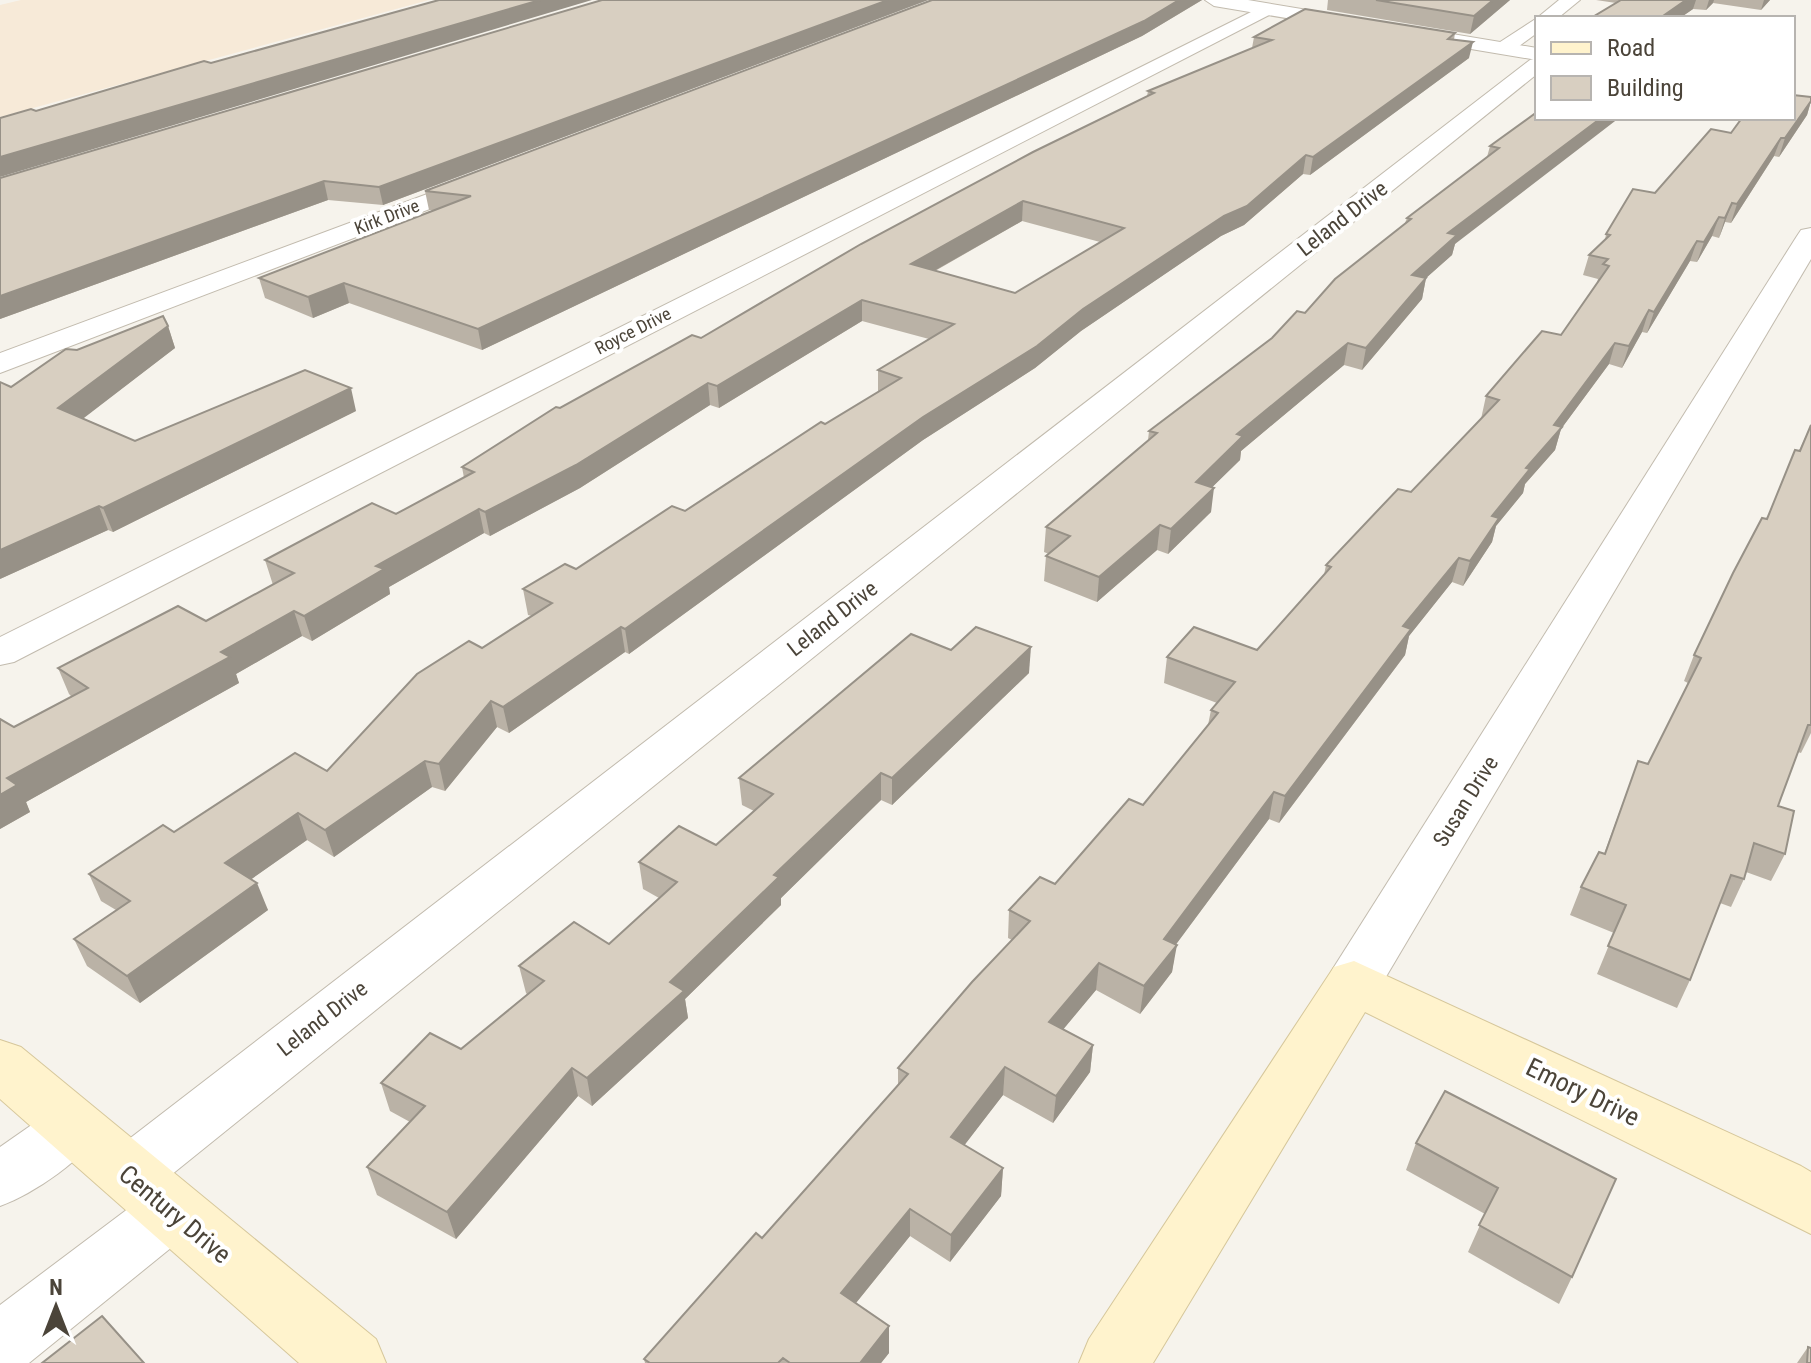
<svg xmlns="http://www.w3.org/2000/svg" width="1811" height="1363" font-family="'Roboto Condensed',sans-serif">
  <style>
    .commercial { fill: #f7ead8 }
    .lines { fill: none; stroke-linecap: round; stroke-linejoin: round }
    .minor-casing { stroke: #c2bbae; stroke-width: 2 }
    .tertiary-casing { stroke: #c2bbae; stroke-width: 2 }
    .secondary-casing { stroke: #d6c79b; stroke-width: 2 }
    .minor { fill: #fff; fill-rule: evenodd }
    .tertiary { fill: #fff; fill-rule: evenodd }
    .secondary { fill: #fff3cd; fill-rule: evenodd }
    .wall { fill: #bab2a6; fill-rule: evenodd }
    .shaded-wall { fill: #979187 }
    .building { fill: #d8cfc1; stroke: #979187; stroke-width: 2; fill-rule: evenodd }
    .labels { text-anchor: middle; stroke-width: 8; stroke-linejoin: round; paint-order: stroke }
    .far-street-label { font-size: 18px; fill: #4b4439; stroke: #fff }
    .street-label { font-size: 22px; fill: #4b4439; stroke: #fff }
    .near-street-label { font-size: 26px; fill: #4b4439; stroke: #fff }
  </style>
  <rect width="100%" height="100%" fill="#f6f3ec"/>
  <!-- commercial -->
  <path class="commercial" d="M 21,0 L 429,0 L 0,117 L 0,5 Z"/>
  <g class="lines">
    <!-- minor casing -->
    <g class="minor-casing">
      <g id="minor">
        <path d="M 1559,0 L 1580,0 L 1558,18 L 1537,18 Z"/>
        <path d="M 1267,4 L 1276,9 L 1273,13 L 14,662 L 0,665 L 0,637 Z"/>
        <path d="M 1537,18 L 1537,33 L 1511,52 L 1497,52 L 1494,48 L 1497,44 Z"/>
        <path d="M 1537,58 L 1537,74 L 150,1192 L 171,1184 L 193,1192 L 201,1211 L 193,1230 L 29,1363 L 0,1363 L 0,1305 L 149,1193 L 128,1200 L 107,1192 L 98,1174 L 107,1156 L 1530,60 Z"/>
        <path d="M 481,174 L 490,176 L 493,181 L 490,186 L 0,373 L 0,353 Z"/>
        <path d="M 73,1102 L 93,1110 L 102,1127 C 87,1158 33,1194 0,1206 L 0,1147 L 53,1110 Z"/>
      </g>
    </g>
    <!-- tertiary casing -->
    <g class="tertiary-casing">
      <g id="tertiary">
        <path d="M 1205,0 L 1248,0 L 1537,48 L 1537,60 L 1214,6 Z"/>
        <path d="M 1811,228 L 1811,259 L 1374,997 L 1354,1003 L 1334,997 L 1326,982 L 1334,967 L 1797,236 L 1801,230 Z"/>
      </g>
    </g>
    <!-- secondary casing -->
    <g class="secondary-casing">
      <g id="secondary">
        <path d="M 1354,961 L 1801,1166 L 1811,1172 L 1811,1234 L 1365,1012 L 1153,1363 L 1079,1363 L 1089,1339 L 1334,967 Z"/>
        <path d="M 0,1040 L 21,1047 L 376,1339 L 386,1363 L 299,1363 L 0,1099 Z"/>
      </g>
    </g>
    <!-- minor -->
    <use href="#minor" class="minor"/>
    <!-- tertiary -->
    <use href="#tertiary" class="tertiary"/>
    <!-- secondary -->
    <use href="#secondary" class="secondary"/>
  </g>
  <!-- wall -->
  <g class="wall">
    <path d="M 602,0 L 928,0 L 383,205 L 328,200 L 0,319 L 0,178 Z"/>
    <path d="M 932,0 L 1202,0 L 1142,36 L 482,350 L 349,303 L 313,318 L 265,298 L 259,278 L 433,210 L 429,210 L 425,191 Z"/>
    <path d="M 1328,0 L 1510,0 L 1470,34 L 1327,10 Z"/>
    <path d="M 1596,0 L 1770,0 L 1761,10 L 1713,3 L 1706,10 L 1693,9 L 1680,18 L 1591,18 L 1616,3 Z"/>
    <path d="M 1455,33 L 1454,40 L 1469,58 L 1310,175 L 1303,174 L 1244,225 L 1221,236 L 1081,331 L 1035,368 L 923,440 L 629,654 L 625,652 L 509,733 L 497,727 L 445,791 L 432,787 L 334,857 L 307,840 L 251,879 L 268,910 L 140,1003 L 87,966 L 74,939 L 116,910 L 101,901 L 89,874 L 174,832 L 327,771 L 482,648 L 532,616 L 528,615 L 523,589 L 576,569 L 685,511 L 878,392 L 878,370 L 929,339 L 862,321 L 719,408 L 710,405 L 580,488 L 490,536 L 484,533 L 389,587 L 390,594 L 312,641 L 302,636 L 236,674 L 239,683 L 26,802 L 30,812 L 0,829 L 14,727 L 72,697 L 69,694 L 58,668 L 206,621 L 273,585 L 265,560 L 396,514 L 464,478 L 462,467 L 560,408 L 701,338 L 1147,96 L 1148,91 L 1252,48 L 1254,37 ZM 1022,221 L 1100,242 L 1015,293 L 935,271 Z"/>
    <path d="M 1811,101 L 1807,115 L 1779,157 L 1774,156 L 1731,223 L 1725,222 L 1719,238 L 1712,236 L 1697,262 L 1690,261 L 1647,333 L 1642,332 L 1622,368 L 1609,364 L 1561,429 L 1555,450 L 1525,484 L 1523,493 L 1496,526 L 1492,542 L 1463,586 L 1452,582 L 1409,636 L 1405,655 L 1279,823 L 1269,819 L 1176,944 L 1172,972 L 1140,1014 L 1096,990 L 1063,1029 L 1093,1045 L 1090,1072 L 1053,1123 L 1003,1095 L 964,1145 L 1003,1168 L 1001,1196 L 950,1262 L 910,1236 L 856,1303 L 889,1326 L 889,1353 L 881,1363 L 645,1363 L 644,1359 L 762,1238 L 898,1085 L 898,1068 L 1012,940 L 1008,938 L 1009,910 L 1055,884 L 1143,805 L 1208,725 L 1211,710 L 1217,703 L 1164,683 L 1167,657 L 1257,650 L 1324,575 L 1326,565 L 1411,492 L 1481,419 L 1486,396 L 1561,335 L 1597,283 L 1598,279 L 1583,275 L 1589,255 L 1605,240 L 1606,234 L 1655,193 L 1731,133 Z"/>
    <path d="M 1537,112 L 1455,244 L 1452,255 L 1426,278 L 1422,299 L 1362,370 L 1344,365 L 1241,451 L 1240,460 L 1212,487 L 1211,512 L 1168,554 L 1157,550 L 1097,602 L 1044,581 L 1046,556 L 1049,554 L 1044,552 L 1046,527 L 1148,440 L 1149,431 L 1305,313 L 1405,223 L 1407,218 L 1487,157 L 1490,146 Z"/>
    <path d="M 168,326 L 175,348 L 83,418 L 135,441 L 356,411 L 113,532 L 108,530 L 0,579 L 77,350 Z"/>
    <path d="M 1811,425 L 1811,733 L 1801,753 L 1798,752 L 1778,806 L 1785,854 L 1771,881 L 1746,872 L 1744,879 L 1731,907 L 1720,903 L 1690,980 L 1677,1008 L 1597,974 L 1614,933 L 1570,915 L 1581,887 L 1604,854 L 1638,761 L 1648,764 L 1688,683 L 1684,681 L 1694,655 L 1767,519 Z"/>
    <path d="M 951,650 L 1029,673 L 892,805 L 881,800 L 781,898 L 781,905 L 685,999 L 688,1018 L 592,1106 L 578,1096 L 456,1239 L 377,1195 L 367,1167 L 410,1122 L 390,1111 L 381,1083 L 461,1049 L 527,994 L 526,993 L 519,966 L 609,944 L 659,898 L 643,889 L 639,862 L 716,845 L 754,811 L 742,805 L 739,778 Z"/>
    <path d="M 1445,1091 L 1572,1277 L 1559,1304 L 1468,1252 L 1485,1214 L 1406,1170 L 1416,1143 Z"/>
    <path d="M 1808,1347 L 1811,1363 L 1797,1363 Z"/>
  </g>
  <!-- shaded-wall -->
  <g class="shaded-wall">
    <path d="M 540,0 L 592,0 L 0,177 L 0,157 Z"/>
    <path d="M 888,0 L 928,0 L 383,205 L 379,187 Z"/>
    <path d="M 1179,0 L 1202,0 L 1142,36 L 482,350 L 478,329 Z"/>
    <path d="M 1493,0 L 1510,0 L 1470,34 L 1474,16 Z"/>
    <path d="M 1686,0 L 1696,0 L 1693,9 L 1680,18 L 1660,18 Z"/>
    <path d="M 1709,0 L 1714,0 L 1713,3 L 1706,10 Z"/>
    <path d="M 1764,0 L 1770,0 L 1761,10 Z"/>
    <path d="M 1473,42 L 1469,58 L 1310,175 L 1313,157 Z"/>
    <path d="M 1811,101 L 1807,115 L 1779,157 L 1785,138 Z"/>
    <path d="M 1601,118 L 1619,118 L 1455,244 L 1452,255 L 1426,278 L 1422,299 L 1362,370 L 1366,348 L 1412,275 L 1448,233 Z"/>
    <path d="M 1781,138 L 1774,156 L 1731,223 L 1737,204 Z"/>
    <path d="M 1306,155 L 1303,174 L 1244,225 L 1221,236 L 1081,331 L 1035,368 L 923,440 L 629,654 L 625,629 L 923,417 L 1083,309 Z"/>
    <path d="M 324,181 L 328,200 L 0,319 L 0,296 Z"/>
    <path d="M 1023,201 L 1022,221 L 911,284 L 911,264 Z"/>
    <path d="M 1732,203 L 1725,222 L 1719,238 L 1725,218 Z"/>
    <path d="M 1719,217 L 1712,236 L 1697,262 L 1704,242 Z"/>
    <path d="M 1697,241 L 1690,261 L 1647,333 L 1654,312 Z"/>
    <path d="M 344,283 L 349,303 L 313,318 L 308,297 Z"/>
    <path d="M 862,300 L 862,321 L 719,408 L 717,386 Z"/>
    <path d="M 1649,310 L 1642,332 L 1622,368 L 1629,346 Z"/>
    <path d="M 168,326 L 175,348 L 67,431 L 58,408 Z"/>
    <path d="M 1348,343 L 1344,365 L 1241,451 L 1240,460 L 1193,506 L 1196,482 L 1237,434 Z"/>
    <path d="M 1615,343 L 1609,364 L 1561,429 L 1555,450 L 1525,484 L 1523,493 L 1496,526 L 1492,542 L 1463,586 L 1470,561 L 1492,516 L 1526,468 L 1554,425 Z"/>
    <path d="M 708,383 L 710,405 L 580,488 L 490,536 L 485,512 Z"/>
    <path d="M 351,388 L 356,411 L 113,532 L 103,508 Z"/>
    <path d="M 1214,488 L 1211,512 L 1168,554 L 1171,529 Z"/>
    <path d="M 99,506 L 108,530 L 0,579 L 0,550 Z"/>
    <path d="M 479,509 L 484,533 L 389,587 L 390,594 L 312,641 L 304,616 L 376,566 Z"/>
    <path d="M 1160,525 L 1157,550 L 1097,602 L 1099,577 Z"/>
    <path d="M 1459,558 L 1452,582 L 1409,636 L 1405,655 L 1279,823 L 1285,796 L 1403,626 Z"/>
    <path d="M 294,611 L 302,636 L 236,674 L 239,683 L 26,802 L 30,812 L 0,829 L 0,795 L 7,778 L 221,652 Z"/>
    <path d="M 621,627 L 625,652 L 509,733 L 503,707 Z"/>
    <path d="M 1031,647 L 1029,673 L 892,805 L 892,778 Z"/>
    <path d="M 491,701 L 497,727 L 445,791 L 439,764 Z"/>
    <path d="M 425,761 L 432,787 L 334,857 L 325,830 Z"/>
    <path d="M 881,773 L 881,800 L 781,898 L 781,905 L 685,999 L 688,1018 L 592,1106 L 587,1078 L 670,982 L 774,875 Z"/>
    <path d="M 1274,792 L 1269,819 L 1160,966 L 1164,939 Z"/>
    <path d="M 298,813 L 307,840 L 236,890 L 225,863 Z"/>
    <path d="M 257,883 L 268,910 L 140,1003 L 127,976 Z"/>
    <path d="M 1177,945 L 1172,972 L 1140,1014 L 1144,986 Z"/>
    <path d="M 1099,963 L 1096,990 L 1047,1049 L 1049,1022 Z"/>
    <path d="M 1093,1045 L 1090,1072 L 1053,1123 L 1056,1096 Z"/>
    <path d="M 1005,1067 L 1003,1095 L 950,1164 L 951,1137 Z"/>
    <path d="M 572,1068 L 578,1096 L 456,1239 L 447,1212 Z"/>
    <path d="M 1003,1168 L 1001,1196 L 950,1262 L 951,1235 Z"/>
    <path d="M 910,1209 L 910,1236 L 843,1319 L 841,1293 Z"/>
    <path d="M 889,1326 L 889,1353 L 881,1363 L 860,1363 Z"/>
  </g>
  <!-- building -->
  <g class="building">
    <path d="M 439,0 L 540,0 L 0,157 L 0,118 L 31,109 L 36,111 L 204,61 L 211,63 Z"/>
    <path d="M 602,0 L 888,0 L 379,187 L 324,181 L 0,296 L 0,178 Z"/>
    <path d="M 932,0 L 1179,0 L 1144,21 L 478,329 L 344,283 L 308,297 L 259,278 L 471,196 L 425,191 Z"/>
    <path d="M 1376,0 L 1493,0 L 1474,16 Z"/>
    <path d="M 1621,0 L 1686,0 L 1660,18 L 1591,18 Z"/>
    <path d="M 1305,9 L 1455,33 L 1448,39 L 1473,42 L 1313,157 L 1306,155 L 1247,206 L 1224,216 L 1083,309 L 1037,346 L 923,417 L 625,629 L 621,627 L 503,707 L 491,701 L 439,764 L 425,761 L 325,830 L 298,813 L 225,863 L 257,883 L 127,976 L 74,939 L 130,901 L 89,874 L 163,825 L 174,832 L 295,753 L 327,771 L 417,674 L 469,641 L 482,648 L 552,603 L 523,589 L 565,564 L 576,569 L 672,506 L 685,511 L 821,422 L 825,424 L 901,378 L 878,370 L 954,324 L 862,300 L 717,386 L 708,383 L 576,465 L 485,512 L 479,509 L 376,566 L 384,569 L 304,616 L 294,611 L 221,652 L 230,657 L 7,778 L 17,785 L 0,795 L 0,719 L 14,727 L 88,688 L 58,668 L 178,606 L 206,621 L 294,573 L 265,560 L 372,503 L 396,514 L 474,472 L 462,467 L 556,407 L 560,408 L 692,335 L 701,338 L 861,244 L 1033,152 L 1154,93 L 1148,91 L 1272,40 L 1254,37 ZM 1023,201 L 1124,228 L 1015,293 L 911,264 Z"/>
    <path d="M 1793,95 L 1811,97 L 1811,101 L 1785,138 L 1781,138 L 1737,204 L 1732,203 L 1725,218 L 1719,217 L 1704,242 L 1697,241 L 1654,312 L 1649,310 L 1629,346 L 1615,343 L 1554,425 L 1562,427 L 1526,468 L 1530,469 L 1492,516 L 1499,518 L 1470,561 L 1459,558 L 1403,626 L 1411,629 L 1285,796 L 1274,792 L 1164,939 L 1177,945 L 1144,986 L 1099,963 L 1049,1022 L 1093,1045 L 1056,1096 L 1005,1067 L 951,1137 L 1003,1168 L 951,1235 L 910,1209 L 841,1293 L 889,1326 L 860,1363 L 790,1363 L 783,1358 L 778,1363 L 650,1363 L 644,1359 L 756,1233 L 762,1238 L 908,1074 L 898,1068 L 972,982 L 1030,921 L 1009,910 L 1040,877 L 1055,884 L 1129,799 L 1143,805 L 1218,713 L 1211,710 L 1235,682 L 1167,657 L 1194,627 L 1257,650 L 1331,567 L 1326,565 L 1398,489 L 1411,492 L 1499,400 L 1486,396 L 1542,331 L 1561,335 L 1609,266 L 1603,264 L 1608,259 L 1589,255 L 1610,235 L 1606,234 L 1633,189 L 1655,193 L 1711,129 L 1731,133 L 1742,118 L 1793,118 Z"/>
    <path d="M 1537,112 L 1537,118 L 1601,118 L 1448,233 L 1457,235 L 1412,275 L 1426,278 L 1366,348 L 1348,343 L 1237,434 L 1243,436 L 1196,482 L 1214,488 L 1171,529 L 1160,525 L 1099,577 L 1046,556 L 1070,536 L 1046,527 L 1157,433 L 1149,431 L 1272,338 L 1297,311 L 1305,313 L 1335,279 L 1411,219 L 1407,218 L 1499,148 L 1490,146 Z"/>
    <path d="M 163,316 L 168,326 L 58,408 L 135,441 L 305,370 L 351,388 L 103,508 L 99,506 L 0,550 L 0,382 L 11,387 L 66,349 L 77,350 Z"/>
    <path d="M 1811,425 L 1811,725 L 1808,725 L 1778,806 L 1794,811 L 1785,854 L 1754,843 L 1744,879 L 1731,875 L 1690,980 L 1608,946 L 1626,905 L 1581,887 L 1599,852 L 1605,854 L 1638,761 L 1648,764 L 1701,658 L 1694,655 L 1733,573 L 1762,518 L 1767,519 L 1795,450 L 1800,451 Z"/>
    <path d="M 976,627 L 1031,647 L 892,778 L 881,773 L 774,875 L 779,877 L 670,982 L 684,991 L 587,1078 L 572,1068 L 447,1212 L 367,1167 L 425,1106 L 381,1083 L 430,1033 L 461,1049 L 544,981 L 519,966 L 574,922 L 609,944 L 677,882 L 639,862 L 679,826 L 716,845 L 773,794 L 739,778 L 911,634 L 951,650 Z"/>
    <path d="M 1445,1091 L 1616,1179 L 1572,1277 L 1479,1225 L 1498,1188 L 1416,1143 Z"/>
    <path d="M 102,1316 L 144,1363 L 42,1363 Z"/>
    <path d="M 1808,1347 L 1811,1348 L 1811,1363 L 1807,1363 Z"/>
  </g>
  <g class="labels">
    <!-- far-street labels -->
    <g class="far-street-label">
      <text transform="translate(387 217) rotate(-21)" y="6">Kirk Drive</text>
      <text transform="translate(633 331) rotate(-27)" y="6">Royce Drive</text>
    </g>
    <!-- street labels -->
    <g class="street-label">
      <text transform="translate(1342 218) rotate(-38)" y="8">Leland Drive</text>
      <text transform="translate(832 618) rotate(-38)" y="8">Leland Drive</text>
      <text transform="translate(1465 801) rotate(-58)" y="8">Susan Drive</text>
      <text transform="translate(322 1018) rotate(-38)" y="8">Leland Drive</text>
    </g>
    <!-- near-street labels -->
    <g class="near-street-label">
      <text transform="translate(1583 1092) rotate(26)" y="9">Emory Drive</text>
      <text transform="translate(175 1214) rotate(40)" y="9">Century Drive</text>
    </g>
  </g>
  <!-- legend -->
  <rect x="1535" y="16" width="260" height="104" fill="#ffffff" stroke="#b7b4b0" stroke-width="2"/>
  <rect x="1551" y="42" width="40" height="12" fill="#fff3cd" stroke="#b7b4b0" stroke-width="2"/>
  <text x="1607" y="56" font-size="24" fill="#4b4439">Road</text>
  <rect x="1551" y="76" width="40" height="24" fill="#d8cfc1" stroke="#b7b4b0" stroke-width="2"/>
  <text x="1607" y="96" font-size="24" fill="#4b4439">Building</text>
  <!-- north arrow -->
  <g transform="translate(56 1307)" stroke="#ffffff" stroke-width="6" paint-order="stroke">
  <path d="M0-6L14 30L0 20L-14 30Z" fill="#4b4439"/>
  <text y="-12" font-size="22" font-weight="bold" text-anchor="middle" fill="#4b4439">N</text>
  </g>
</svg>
